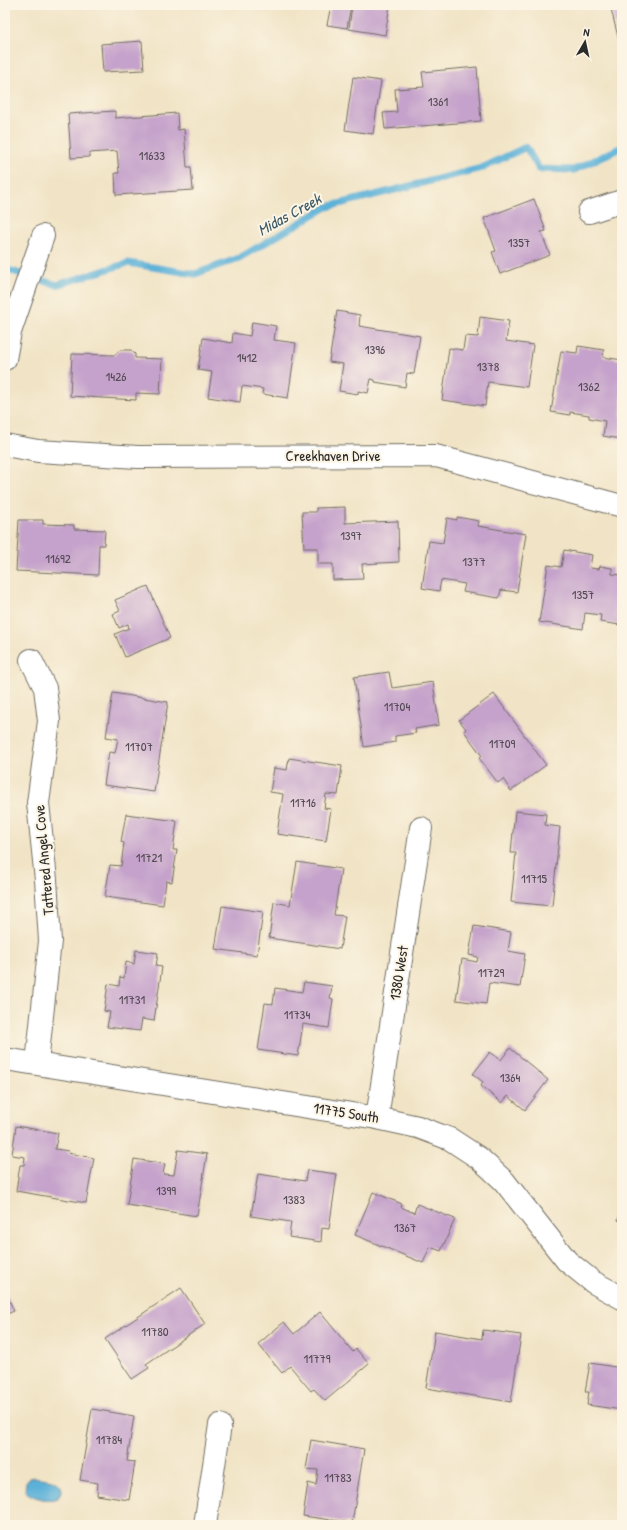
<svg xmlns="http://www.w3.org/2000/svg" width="627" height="1530" font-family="'Patrick Hand',sans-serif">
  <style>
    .water { fill: #5cb1d8; stroke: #446e82 }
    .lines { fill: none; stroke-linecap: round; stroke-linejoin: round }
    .stream { stroke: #5cb1d8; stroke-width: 7 }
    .building { fill: #c5a2cb }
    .minor-casing { stroke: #706c61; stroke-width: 24 }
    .minor { stroke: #fff; stroke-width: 22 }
    .labels { text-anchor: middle; stroke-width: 4; stroke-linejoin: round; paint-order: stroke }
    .number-label { font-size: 13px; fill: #524953 }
    .street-label { font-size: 15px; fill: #2b2b2b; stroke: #fcf5e5 }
    .water-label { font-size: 16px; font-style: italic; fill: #3c5a68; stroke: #fcf5e5 }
  </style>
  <rect width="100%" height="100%" fill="#fcf5e5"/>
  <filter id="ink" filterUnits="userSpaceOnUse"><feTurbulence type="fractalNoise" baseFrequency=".025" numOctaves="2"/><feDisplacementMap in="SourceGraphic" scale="8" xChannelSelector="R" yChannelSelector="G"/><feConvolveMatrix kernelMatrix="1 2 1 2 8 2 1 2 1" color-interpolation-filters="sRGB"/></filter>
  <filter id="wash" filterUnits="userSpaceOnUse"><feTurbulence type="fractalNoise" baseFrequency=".012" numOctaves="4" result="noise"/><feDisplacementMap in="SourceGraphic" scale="16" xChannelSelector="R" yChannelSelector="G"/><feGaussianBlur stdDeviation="0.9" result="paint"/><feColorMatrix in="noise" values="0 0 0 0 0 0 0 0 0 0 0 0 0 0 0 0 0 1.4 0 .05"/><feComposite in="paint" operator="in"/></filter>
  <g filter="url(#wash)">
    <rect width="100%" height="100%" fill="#f1e4c6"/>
    <!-- water -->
    <path class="water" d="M 34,1477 C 44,1479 59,1478 62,1489 L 58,1498 C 48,1502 33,1498 25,1491 L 26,1482 L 29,1478 Z"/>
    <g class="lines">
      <!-- stream -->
      <path class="stream" d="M 5,269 L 57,285 L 128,263 L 195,274 L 239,258 L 327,207 L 482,168 L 526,147 L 539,169 L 574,170 L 622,147"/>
    </g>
    <g id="blocks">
      <!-- building -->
      <g class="building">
        <path d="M 331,5 L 351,5 L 347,28 L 327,25 Z"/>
        <path d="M 352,5 L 390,5 L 385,35 L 349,29 Z"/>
        <path d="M 610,5 L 622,5 L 622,45 L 620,45 Z"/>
        <path d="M 142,41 L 144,70 L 103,72 L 101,44 Z"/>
        <path d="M 477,67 L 481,121 L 385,129 L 383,113 L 397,112 L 395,89 L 424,87 L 422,72 Z"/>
        <path d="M 353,77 L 381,81 L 373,134 L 345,130 Z"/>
        <path d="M 115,111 L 115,118 L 177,113 L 178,130 L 184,129 L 187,167 L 191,167 L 193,190 L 116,195 L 115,173 L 119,173 L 117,151 L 89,153 L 90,157 L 71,158 L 68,114 Z"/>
        <path d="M 534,199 L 546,231 L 541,232 L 550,255 L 500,274 L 492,252 L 496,251 L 484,218 Z"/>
        <path d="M 337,311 L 360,315 L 359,326 L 420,336 L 414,374 L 407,373 L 405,387 L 375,382 L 375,380 L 371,379 L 368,393 L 358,391 L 358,394 L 339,391 L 343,364 L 329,362 Z"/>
        <path d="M 480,317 L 509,321 L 506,341 L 533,345 L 527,387 L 488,382 L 485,406 L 442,400 L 449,348 L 463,350 L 465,336 L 478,337 Z"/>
        <path d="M 252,322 L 276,326 L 274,340 L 296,343 L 288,398 L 262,394 L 263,389 L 242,386 L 240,402 L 208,397 L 212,372 L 198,370 L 203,338 L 232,343 L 233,333 L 250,336 Z"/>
        <path d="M 578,346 L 604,350 L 603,357 L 622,360 L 621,439 L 603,436 L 605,421 L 589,418 L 589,415 L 570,412 L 570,415 L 551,412 L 561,351 L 577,353 Z"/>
        <path d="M 120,350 L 131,350 L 135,354 L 135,358 L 162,359 L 160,394 L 136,393 L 136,400 L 70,396 L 72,354 L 115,355 L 116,353 Z"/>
        <path d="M 345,507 L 345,523 L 398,521 L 399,562 L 362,564 L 363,579 L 333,580 L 333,564 L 318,564 L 318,548 L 304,548 L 302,512 L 316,512 L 316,508 Z"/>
        <path d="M 457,517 L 479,521 L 478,526 L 526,534 L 517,592 L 501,590 L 499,598 L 463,592 L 465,584 L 441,580 L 439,591 L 422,588 L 429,541 L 443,543 L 447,518 L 457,520 Z"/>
        <path d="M 19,520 L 43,520 L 43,524 L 74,525 L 74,529 L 105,530 L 104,545 L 99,545 L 98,575 L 16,571 Z"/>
        <path d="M 564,550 L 592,555 L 590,568 L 599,569 L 600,566 L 612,568 L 612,574 L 622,575 L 620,625 L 600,622 L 601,615 L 585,613 L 583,629 L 539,622 L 548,565 L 561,567 Z"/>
        <path d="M 148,586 L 170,638 L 125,657 L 115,634 L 129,628 L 128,624 L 119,628 L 113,614 L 120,611 L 115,600 Z"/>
        <path d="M 389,672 L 392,688 L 433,682 L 439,725 L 415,729 L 416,733 L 395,736 L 395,742 L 364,747 L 354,677 Z"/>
        <path d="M 113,693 L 168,702 L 154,792 L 104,785 L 109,752 L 115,753 L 118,739 L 106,737 Z"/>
        <path d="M 494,694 L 546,765 L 511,791 L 503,779 L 498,783 L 479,758 L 482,756 L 464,731 L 466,729 L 459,720 Z"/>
        <path d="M 289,758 L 342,766 L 338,795 L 326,794 L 324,808 L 331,809 L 326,841 L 277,834 L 283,794 L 270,792 L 274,768 L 287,770 Z"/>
        <path d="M 515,811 L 546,814 L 545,825 L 560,827 L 552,906 L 511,902 L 516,853 L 511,853 Z"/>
        <path d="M 126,814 L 177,821 L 173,850 L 177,850 L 172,882 L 166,881 L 163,905 L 105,897 L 110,865 L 121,866 L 124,843 L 121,842 Z"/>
        <path d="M 297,862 L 341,869 L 334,915 L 345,916 L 340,949 L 269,938 L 274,902 L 290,905 Z"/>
        <path d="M 222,906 L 263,912 L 257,955 L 215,949 Z"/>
        <path d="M 474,926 L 511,932 L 508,951 L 525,954 L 520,987 L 489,983 L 486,1004 L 456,1000 L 462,959 L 477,962 L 478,957 L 469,955 Z"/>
        <path d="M 136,950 L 158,953 L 156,966 L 162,967 L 154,1021 L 142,1019 L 140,1031 L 107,1027 L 110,1012 L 104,1011 L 108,984 L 119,986 L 120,977 L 124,978 L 126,962 L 134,964 Z"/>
        <path d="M 304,982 L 332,986 L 330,998 L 333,999 L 329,1028 L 303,1024 L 298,1056 L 258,1050 L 265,1003 L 273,1004 L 275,988 L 302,992 Z"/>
        <path d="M 510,1048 L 548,1080 L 525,1110 L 508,1096 L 502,1103 L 481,1086 L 483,1082 L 473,1074 L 490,1052 L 501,1060 Z"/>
        <path d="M 16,1126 L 58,1133 L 55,1149 L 69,1151 L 68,1153 L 94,1158 L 86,1203 L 16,1191 L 20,1165 L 24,1165 L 25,1157 L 12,1155 Z"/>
        <path d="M 178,1150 L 207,1154 L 197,1216 L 127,1205 L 134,1159 L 165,1164 L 163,1174 L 174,1175 Z"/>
        <path d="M 307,1170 L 337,1174 L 329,1229 L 322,1228 L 321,1242 L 289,1237 L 291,1222 L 251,1216 L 258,1174 L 305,1181 Z"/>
        <path d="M 373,1192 L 402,1204 L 401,1207 L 414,1213 L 417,1204 L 455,1219 L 441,1251 L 430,1247 L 423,1263 L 355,1235 Z"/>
        <path d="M 622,1208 L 622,1222 L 618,1220 Z"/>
        <path d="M 181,1288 L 205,1324 L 146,1364 L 149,1368 L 132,1379 L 105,1339 Z"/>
        <path d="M 5,1291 L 14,1311 L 5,1315 Z"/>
        <path d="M 320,1312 L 353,1352 L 356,1349 L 369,1364 L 325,1401 L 314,1389 L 311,1391 L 290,1366 L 282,1373 L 258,1344 L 284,1322 L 294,1334 Z"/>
        <path d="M 483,1330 L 521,1335 L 511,1402 L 426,1388 L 435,1331 L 482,1339 Z"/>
        <path d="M 590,1363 L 622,1368 L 622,1410 L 587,1405 L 589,1392 L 585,1392 Z"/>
        <path d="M 92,1409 L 134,1416 L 127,1461 L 135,1462 L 129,1500 L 97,1495 L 98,1483 L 80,1480 Z"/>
        <path d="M 311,1440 L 364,1449 L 352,1523 L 303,1516 L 308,1483 L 316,1485 L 318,1470 L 306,1469 Z"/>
      </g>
    </g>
  </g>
  <g filter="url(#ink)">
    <use href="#blocks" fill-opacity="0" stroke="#706c61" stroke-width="1"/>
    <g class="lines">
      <!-- minor casing -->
      <g class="minor-casing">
        <g id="minor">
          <path d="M 589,212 L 622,201"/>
          <path d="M 5,359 L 10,332 L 43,236"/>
          <path d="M 5,445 L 38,451 L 138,457 L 436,456 L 622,506"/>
          <path d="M 31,660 L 45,688 L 49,721 L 38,803 L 46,880 L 50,941 L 37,1063"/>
          <path d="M 5,1059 L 377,1118 L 418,1127 L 450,1139 L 479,1158 L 504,1181 L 567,1261 L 593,1282 L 622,1298"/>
          <path d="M 377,1118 L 421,828"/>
          <path d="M 205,1525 L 220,1425"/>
        </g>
      </g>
      <!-- minor -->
      <use href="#minor" class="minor"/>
    </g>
  </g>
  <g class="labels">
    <!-- number labels -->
    <g class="number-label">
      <text x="438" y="106">1361</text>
      <text x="152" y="160">11633</text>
      <text x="519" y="247">1357</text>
      <text x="375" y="354">1396</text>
      <text x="247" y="362">1412</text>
      <text x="488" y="371">1378</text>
      <text x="116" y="381">1426</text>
      <text x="589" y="391">1362</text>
      <text x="351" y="540">1397</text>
      <text x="58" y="563">11692</text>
      <text x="474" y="566">1377</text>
      <text x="583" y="599">1357</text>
      <text x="397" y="711">11704</text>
      <text x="502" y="748">11709</text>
      <text x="139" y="751">11707</text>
      <text x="303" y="807">11716</text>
      <text x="149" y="862">11721</text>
      <text x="534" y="883">11715</text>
      <text x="491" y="977">11729</text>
      <text x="132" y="1004">11731</text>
      <text x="297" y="1019">11734</text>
      <text x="510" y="1082">1364</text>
      <text x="166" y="1195">1399</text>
      <text x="294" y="1204">1383</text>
      <text x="405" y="1232">1367</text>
      <text x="155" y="1336">11780</text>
      <text x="317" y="1363">11779</text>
      <text x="109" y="1444">11784</text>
      <text x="338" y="1482">11783</text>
    </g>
    <!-- street labels -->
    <g class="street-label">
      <text x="333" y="461">Creekhaven Drive</text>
      <text transform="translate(44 860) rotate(-95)" y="5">Tattered Angel Cove</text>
      <text transform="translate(399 973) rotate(-81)" y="5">1380 West</text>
      <text transform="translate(346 1113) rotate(9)" y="5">11775 South</text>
    </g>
    <!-- water labels -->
    <g class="water-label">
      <text transform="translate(289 214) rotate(-29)" y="6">Midas Creek</text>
    </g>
  </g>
  <!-- margin -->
  <rect width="627" height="1530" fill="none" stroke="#fcf5e5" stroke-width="20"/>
  <!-- north arrow -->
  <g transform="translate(585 42) rotate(9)" stroke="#fcf5e5" stroke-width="3" paint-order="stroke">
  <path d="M0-3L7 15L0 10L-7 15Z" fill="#2b2b2b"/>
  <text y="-6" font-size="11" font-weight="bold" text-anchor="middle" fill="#2b2b2b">N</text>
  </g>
</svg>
